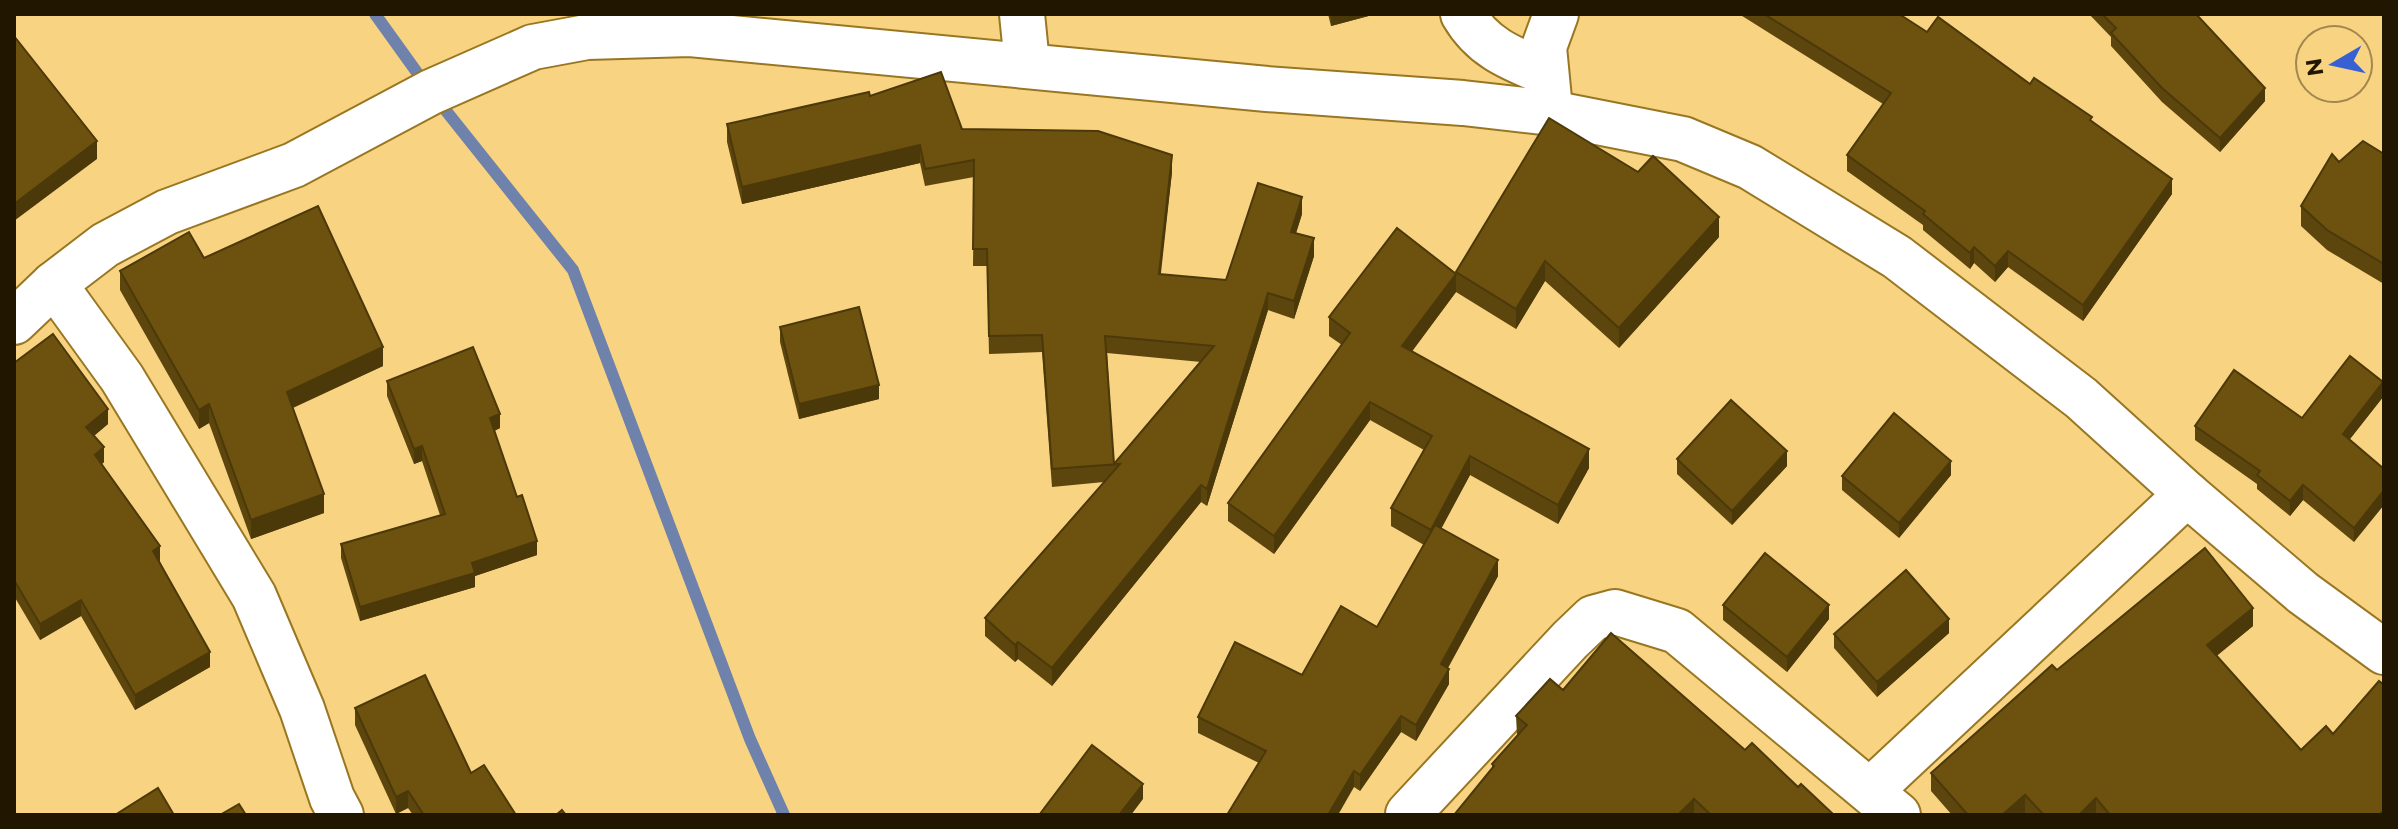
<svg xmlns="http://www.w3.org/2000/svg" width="2398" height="829" font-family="Montserrat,sans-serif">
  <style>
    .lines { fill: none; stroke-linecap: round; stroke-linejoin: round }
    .stream { stroke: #6f82ab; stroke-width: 12 }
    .minor-casing { stroke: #972; stroke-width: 48 }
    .minor { stroke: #fff; stroke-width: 44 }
    .wall { fill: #5d460d; fill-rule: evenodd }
    .shaded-wall { fill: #4c390a }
    .building { fill: #6c510f; stroke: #4c390a; stroke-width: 2; fill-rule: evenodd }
  </style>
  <rect width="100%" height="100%" fill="#f8d382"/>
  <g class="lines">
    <!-- stream -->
    <path class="stream" d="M 375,14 L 431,92 L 573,270 L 750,739 L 784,815"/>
    <!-- minor casing -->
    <g class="minor-casing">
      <g id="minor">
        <path d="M 1022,14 L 1027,64"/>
        <path d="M 1463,14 C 1482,47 1510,58 1544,72"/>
        <path d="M 1549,99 L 1544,47 L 1556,14"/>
        <path d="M 54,284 L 122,378 L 254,596 L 302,709 L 332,798 L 341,815"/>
        <path d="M 14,322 L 54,284 L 105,245 L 167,212 L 294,165 L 431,92 L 533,47 L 587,37 L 690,34 L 1267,89 L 1463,103 L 1551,113 L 1683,139 L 1750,167 L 1897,257 L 2081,398 L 2187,494 L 2303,593 L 2384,652"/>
        <path d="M 1870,791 L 2187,494"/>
        <path d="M 1408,814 L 1570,640 L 1593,618 L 1615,612 L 1677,631 L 1898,815"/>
      </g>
    </g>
    <!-- minor -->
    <use href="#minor" class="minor"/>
  </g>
  <!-- wall -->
  <g class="wall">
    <path d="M 1328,14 L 1376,14 L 1331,26 Z"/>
    <path d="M 1739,14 L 1899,14 L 1927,32 L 2030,84 L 2092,121 L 2172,194 L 2083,321 L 2008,267 L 1995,282 L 1974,263 L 1970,269 L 1923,230 L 1923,225 L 1847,171 L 1847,155 L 1883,104 Z"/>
    <path d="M 2089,14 L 2196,14 L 2265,101 L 2220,152 L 2162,102 L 2111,46 L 2111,37 Z"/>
    <path d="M 870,96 L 962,129 L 1172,172 L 1160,274 L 1226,280 L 1302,214 L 1296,233 L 1314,256 L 1294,319 L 1268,310 L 1207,506 L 1201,502 L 1052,686 L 1018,659 L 1015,662 L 985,636 L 985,618 L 1104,482 L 1052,487 L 1042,352 L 989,354 L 987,266 L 973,266 L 974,177 L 925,186 L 920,163 L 742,204 L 727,142 L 727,124 ZM 1107,353 L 1201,362 L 1114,464 Z"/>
    <path d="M 2384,154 L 2384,284 L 2327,250 L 2301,226 L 2301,206 L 2339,162 Z"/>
    <path d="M 1638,172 L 1719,237 L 1619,348 L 1545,281 L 1516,329 L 1456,292 L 1412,351 L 1589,468 L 1558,524 L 1470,475 L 1441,528 L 1498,576 L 1448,668 L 1449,684 L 1416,741 L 1401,732 L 1360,791 L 1354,787 L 1259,763 L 1198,733 L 1198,717 L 1302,675 L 1377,627 L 1424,545 L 1391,526 L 1391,508 L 1424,450 L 1370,420 L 1274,554 L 1228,521 L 1228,503 L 1342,345 L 1329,336 L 1329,317 L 1456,274 Z"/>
    <path d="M 120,271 L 383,366 L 293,408 L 324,513 L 251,539 L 209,423 L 199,429 L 120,290 Z"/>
    <path d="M 780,327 L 879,399 L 799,419 L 780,342 Z"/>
    <path d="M 14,363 L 108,424 L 94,436 L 104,462 L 102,464 L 160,561 L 160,562 L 210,667 L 135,710 L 81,616 L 40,640 L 14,596 Z"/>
    <path d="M 387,381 L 500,428 L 494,431 L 537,555 L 475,576 L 475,587 L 360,621 L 341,558 L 341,544 L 440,515 L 422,461 L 414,464 L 387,396 Z"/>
    <path d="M 2383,397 L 2349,440 L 2384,469 L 2354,542 L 2303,500 L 2290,516 L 2257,489 L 2257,484 L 2195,440 L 2195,426 L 2302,418 Z"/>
    <path d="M 1677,459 L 1787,466 L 1732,525 L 1677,474 Z"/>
    <path d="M 1951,475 L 1899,538 L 1842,490 L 1842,476 Z"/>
    <path d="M 1723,605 L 1829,619 L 1787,672 L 1723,620 Z"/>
    <path d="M 2253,626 L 2216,656 L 2301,750 L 2333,734 L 2384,815 L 2026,815 L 2025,813 L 2023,815 L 1952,815 L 1931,791 L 1931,773 L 2057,670 Z"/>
    <path d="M 1949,633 L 1877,697 L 1834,648 L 1834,634 Z"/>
    <path d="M 1563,690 L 1745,750 L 1798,787 L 1834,815 L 1454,815 L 1492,768 L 1492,764 L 1517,735 L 1516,716 Z"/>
    <path d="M 355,708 L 471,773 L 516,815 L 413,815 L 408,808 L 396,814 L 355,725 Z"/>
  </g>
  <!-- shaded-wall -->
  <g class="shaded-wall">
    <path d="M 1331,14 L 1376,14 L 1331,26 Z"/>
    <path d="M 2265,88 L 2265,101 L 2220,152 L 2220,138 Z"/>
    <path d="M 97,141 L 97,159 L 14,221 L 14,204 Z"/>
    <path d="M 920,145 L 920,163 L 742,204 L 742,187 Z"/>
    <path d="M 1172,155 L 1172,172 L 1159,291 L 1159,274 Z"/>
    <path d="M 2172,179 L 2172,194 L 2083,321 L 2083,305 Z"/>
    <path d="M 1302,197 L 1302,214 L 1291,249 L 1291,232 Z"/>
    <path d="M 1719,217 L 1719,237 L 1619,348 L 1619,328 Z"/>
    <path d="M 1314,238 L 1314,256 L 1294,319 L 1294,301 Z"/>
    <path d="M 1974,247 L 1974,263 L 1970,269 L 1970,253 Z"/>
    <path d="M 2008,251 L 2008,267 L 1995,282 L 1995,266 Z"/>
    <path d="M 1545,261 L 1545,281 L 1516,329 L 1516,309 Z"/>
    <path d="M 1456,274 L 1456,292 L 1402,365 L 1402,346 Z"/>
    <path d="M 1268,293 L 1268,310 L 1207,506 L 1207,489 Z"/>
    <path d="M 383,347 L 383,366 L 287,410 L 287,392 Z"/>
    <path d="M 2383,382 L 2383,397 L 2343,448 L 2343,434 Z"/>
    <path d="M 879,385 L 879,399 L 799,419 L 799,404 Z"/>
    <path d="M 1370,402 L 1370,420 L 1274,554 L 1274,536 Z"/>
    <path d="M 209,404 L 209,423 L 199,429 L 199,410 Z"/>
    <path d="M 108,409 L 108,424 L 86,442 L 86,427 Z"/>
    <path d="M 500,414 L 500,428 L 490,433 L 490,418 Z"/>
    <path d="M 422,446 L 422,461 L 414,464 L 414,449 Z"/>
    <path d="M 104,447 L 104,462 L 95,470 L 95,455 Z"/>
    <path d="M 1589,449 L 1589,468 L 1558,524 L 1558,505 Z"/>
    <path d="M 1787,451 L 1787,466 L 1732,525 L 1732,511 Z"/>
    <path d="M 1470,456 L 1470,475 L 1431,548 L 1431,530 Z"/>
    <path d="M 1951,461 L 1951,475 L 1899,538 L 1899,523 Z"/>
    <path d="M 1201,485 L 1201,502 L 1052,686 L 1052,668 Z"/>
    <path d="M 2303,485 L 2303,500 L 2290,516 L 2290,501 Z"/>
    <path d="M 2384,490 L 2384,505 L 2354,542 L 2354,528 Z"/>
    <path d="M 324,494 L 324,513 L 251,539 L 251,520 Z"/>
    <path d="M 537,541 L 537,555 L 475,576 L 475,587 L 360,621 L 360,607 L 472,563 Z"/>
    <path d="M 160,546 L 160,561 L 153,566 L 153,551 Z"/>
    <path d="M 1498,560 L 1498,576 L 1441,680 L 1441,664 Z"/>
    <path d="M 81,600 L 81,616 L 40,640 L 40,624 Z"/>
    <path d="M 1829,605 L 1829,619 L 1787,672 L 1787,657 Z"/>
    <path d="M 2253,608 L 2253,626 L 2207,664 L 2207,645 Z"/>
    <path d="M 1949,619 L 1949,633 L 1877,697 L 1877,682 Z"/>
    <path d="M 1018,642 L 1018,659 L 1015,662 L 1015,645 Z"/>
    <path d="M 210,652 L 210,667 L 135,710 L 135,695 Z"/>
    <path d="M 1449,669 L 1449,684 L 1416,741 L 1416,725 Z"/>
    <path d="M 1401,716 L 1401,732 L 1360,791 L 1360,775 Z"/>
    <path d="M 1354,771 L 1354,787 L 1338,815 L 1328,815 Z"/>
    <path d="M 1143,784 L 1143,799 L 1131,815 L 1119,815 Z"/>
    <path d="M 408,791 L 408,808 L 396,814 L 396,797 Z"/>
    <path d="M 2025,795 L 2025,813 L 2023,815 L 2002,815 Z"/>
    <path d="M 2096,798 L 2096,815 L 2079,815 Z"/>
    <path d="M 1694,799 L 1694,815 L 1678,815 Z"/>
  </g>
  <!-- building -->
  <g class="building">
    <path d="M 1764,14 L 1899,14 L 1927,32 L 1938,17 L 2030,84 L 2034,78 L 2092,117 L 2090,120 L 2172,179 L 2083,305 L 2008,251 L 1995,266 L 1974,247 L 1970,253 L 1923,214 L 1925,211 L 1847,155 L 1891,93 Z"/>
    <path d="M 2102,14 L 2196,14 L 2265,88 L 2220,138 L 2162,88 L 2111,33 L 2116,28 Z"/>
    <path d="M 14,36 L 97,141 L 14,204 Z"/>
    <path d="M 941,72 L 962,129 L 1098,131 L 1172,155 L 1159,274 L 1226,280 L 1258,183 L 1302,197 L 1291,232 L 1314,238 L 1294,301 L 1268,293 L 1207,489 L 1201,485 L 1052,668 L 1018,642 L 1015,645 L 985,618 L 1120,464 L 1052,469 L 1042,335 L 989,336 L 987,249 L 973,249 L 974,160 L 925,169 L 920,145 L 742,187 L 727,124 L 869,92 L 870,96 ZM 1105,336 L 1214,346 L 1114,464 Z"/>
    <path d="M 1549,118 L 1638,172 L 1653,156 L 1719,217 L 1619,328 L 1545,261 L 1516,309 L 1456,272 Z"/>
    <path d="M 2363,141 L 2384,154 L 2384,264 L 2327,230 L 2301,206 L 2332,154 L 2339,162 Z"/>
    <path d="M 318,206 L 383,347 L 287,392 L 324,494 L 251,520 L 209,404 L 199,410 L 120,271 L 189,232 L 204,258 Z"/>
    <path d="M 1397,228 L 1456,274 L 1402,346 L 1589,449 L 1558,505 L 1470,456 L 1431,530 L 1391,508 L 1432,436 L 1370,402 L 1274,536 L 1228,503 L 1350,333 L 1329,317 Z"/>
    <path d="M 859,307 L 879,385 L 799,404 L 780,327 Z"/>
    <path d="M 53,334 L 108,409 L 86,427 L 104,447 L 95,455 L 160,546 L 153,551 L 210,652 L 135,695 L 81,600 L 40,624 L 14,580 L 14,363 Z"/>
    <path d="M 473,347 L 500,414 L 490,418 L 517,497 L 522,495 L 537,541 L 472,563 L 475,573 L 360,607 L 341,544 L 445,514 L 422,446 L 414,449 L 387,381 Z"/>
    <path d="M 2350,356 L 2383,382 L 2343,434 L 2384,469 L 2384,490 L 2354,528 L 2303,485 L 2290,501 L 2257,475 L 2260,471 L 2195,426 L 2234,370 L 2302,418 Z"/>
    <path d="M 1731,400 L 1787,451 L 1732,511 L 1677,459 Z"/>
    <path d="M 1894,413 L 1951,461 L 1899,523 L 1842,476 Z"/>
    <path d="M 1435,525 L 1498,560 L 1441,664 L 1449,669 L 1416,725 L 1401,716 L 1360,775 L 1354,771 L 1328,815 L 1227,815 L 1266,751 L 1198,717 L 1235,642 L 1302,675 L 1341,606 L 1377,627 Z"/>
    <path d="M 2205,548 L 2253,608 L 2207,645 L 2301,750 L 2326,726 L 2333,734 L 2379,681 L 2384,685 L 2384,810 L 2379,815 L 2110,815 L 2096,798 L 2079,815 L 2044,815 L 2025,795 L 2002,815 L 1968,815 L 1931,773 L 2052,665 L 2057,670 Z"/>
    <path d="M 1765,553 L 1829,605 L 1787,657 L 1723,605 Z"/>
    <path d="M 1906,570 L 1949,619 L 1877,682 L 1834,634 Z"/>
    <path d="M 1611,633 L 1745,750 L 1752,743 L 1798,787 L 1801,784 L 1834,815 L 1711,815 L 1694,799 L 1678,815 L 1454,815 L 1494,766 L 1492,764 L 1527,725 L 1516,716 L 1550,679 L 1563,690 Z"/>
    <path d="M 425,675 L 471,773 L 484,765 L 516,815 L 424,815 L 408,791 L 396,797 L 355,708 Z"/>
    <path d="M 1092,745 L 1143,784 L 1119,815 L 1041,815 L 1040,814 Z"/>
    <path d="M 158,788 L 174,815 L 115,815 Z"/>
    <path d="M 239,804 L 246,815 L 220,815 Z"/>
    <path d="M 562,810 L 566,815 L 556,815 Z"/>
  </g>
  <!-- border -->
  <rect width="2398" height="829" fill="none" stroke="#211600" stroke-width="32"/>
  <!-- north arrow -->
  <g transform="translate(2334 64) rotate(261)"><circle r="38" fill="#f8d382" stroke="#a2874e" stroke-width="2"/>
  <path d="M0-6L14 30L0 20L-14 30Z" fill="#3761d2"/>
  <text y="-12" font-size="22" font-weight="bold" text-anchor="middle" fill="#211600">N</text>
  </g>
</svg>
